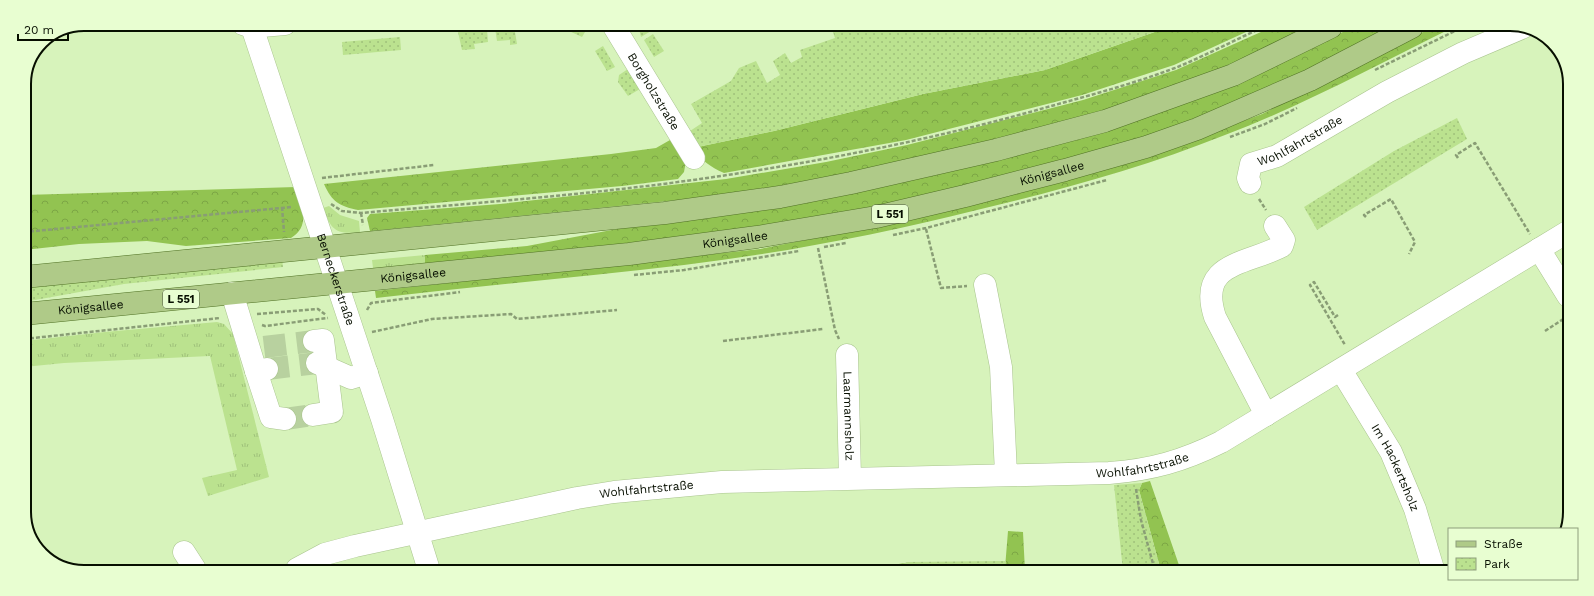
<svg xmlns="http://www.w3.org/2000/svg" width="1594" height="596" font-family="'Work Sans',sans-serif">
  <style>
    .grass { fill: url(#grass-tufts) }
    .forest { fill: url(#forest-crowns) }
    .park { fill: url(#park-dots) }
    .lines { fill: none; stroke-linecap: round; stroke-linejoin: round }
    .minor-tunnel { stroke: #b8d19f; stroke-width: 22; stroke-dasharray: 22 11; stroke-linecap: butt }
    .minor-casing { stroke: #a9c48e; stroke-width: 23 }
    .major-casing { stroke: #517225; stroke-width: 23 }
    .path { stroke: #899d75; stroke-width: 2.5; stroke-dasharray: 4 2; stroke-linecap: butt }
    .minor { stroke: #fff; stroke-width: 22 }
    .major { stroke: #afca88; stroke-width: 22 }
    .labels { text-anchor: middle; stroke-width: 3.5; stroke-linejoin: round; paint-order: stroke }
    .shield { fill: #e8fed1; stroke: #4a573f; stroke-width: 1 }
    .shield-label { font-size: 11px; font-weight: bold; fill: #070f00 }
    .street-label { font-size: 12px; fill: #070f00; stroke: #e8fed1 }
    .rim { fill: none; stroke: #070f00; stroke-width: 2 }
  </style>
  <defs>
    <pattern id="grass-tufts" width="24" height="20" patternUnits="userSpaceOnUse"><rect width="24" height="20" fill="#bbe28f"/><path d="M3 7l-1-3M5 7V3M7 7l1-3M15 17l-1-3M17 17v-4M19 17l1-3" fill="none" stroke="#9fc17a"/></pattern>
    <pattern id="forest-crowns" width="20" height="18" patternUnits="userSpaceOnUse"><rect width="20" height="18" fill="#92c351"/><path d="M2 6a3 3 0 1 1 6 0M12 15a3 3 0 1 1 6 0" fill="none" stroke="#7ca645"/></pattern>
    <pattern id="park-dots" width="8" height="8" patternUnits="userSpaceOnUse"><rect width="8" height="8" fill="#bbe28f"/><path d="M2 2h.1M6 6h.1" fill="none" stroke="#9fc17a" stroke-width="1.8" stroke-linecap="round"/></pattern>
  </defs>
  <rect width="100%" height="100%" fill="#d7f3bb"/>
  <!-- grass -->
  <g class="grass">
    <path d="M 329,206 L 340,215 L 359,221 L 360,232 C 336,235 331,230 323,208 Z"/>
    <path d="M 425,255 L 425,264 L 373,268 L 372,260 Z"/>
    <path d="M 217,322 L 224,324 L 233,334 L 269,477 L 208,496 L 202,478 L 237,470 L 210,356 L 64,363 L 24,367 L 24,341 L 105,332 Z"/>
  </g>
  <!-- forest -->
  <g class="forest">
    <path d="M 1172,26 L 1257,27 L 1174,65 L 1082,95 L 906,140 L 724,173 C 710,167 701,160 693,148 L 774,131 L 923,94 L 1045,70 Z"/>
    <path d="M 1272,27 L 1310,27 L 1228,66 L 1102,112 L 884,167 L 728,195 L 370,231 L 367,218 L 370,214 L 500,204 L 726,179 L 826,162 L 907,145 L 1083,100 L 1176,70 Z"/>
    <path d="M 1353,27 L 1391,27 C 1311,68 1229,110 1143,138 C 1098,152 1053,163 1007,175 C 906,201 805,222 701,236 C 610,248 517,254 425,264 L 425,255 L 527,246 L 617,229 L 753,211 L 1298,54 Z"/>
    <path d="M 1433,27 L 1454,27 C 1379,64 1304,105 1225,135 C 1145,167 1061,190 977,210 C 881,234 783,253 684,265 C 581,277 478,286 376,298 L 375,291 L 760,249 L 816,238 L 1203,136 L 1262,114 Z"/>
    <path d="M 677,136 L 686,161 L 684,172 L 678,179 L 622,186 L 358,210 C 339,206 332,202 324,184 L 611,154 L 656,148 Z"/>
    <path d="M 296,187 C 302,205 311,226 291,238 L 186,246 L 147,241 L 79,244 L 24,250 L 24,195 Z"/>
    <path d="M 1150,481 L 1180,568 L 1182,571 L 1161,571 L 1139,490 L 1142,483 Z"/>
    <path d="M 1008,531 L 1023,532 L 1025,571 L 852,571 L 912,562 L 1005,568 Z"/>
  </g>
  <!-- park -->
  <g class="park">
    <path d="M 572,25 L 589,25 L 592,27 L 585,32 L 582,37 L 569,31 Z"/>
    <path d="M 638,25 L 661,25 L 641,37 Z"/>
    <path d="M 514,26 L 517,44 L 510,45 L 510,40 L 497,41 L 495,28 Z"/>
    <path d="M 835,26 L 855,26 L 857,29 L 862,26 L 1172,26 L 1045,70 L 923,94 L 774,131 L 693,148 L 684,135 L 702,123 L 691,104 L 731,81 L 739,68 L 756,61 L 767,83 L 780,75 L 773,61 L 785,53 L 791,63 L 802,57 L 800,50 L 835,38 L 832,29 L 835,27 Z"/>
    <path d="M 487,29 L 488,42 L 474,44 L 475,49 L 462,50 L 458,32 Z"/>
    <path d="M 653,34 L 664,51 L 654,57 L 644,40 Z"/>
    <path d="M 400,37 L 401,50 L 343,55 L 342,42 Z"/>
    <path d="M 603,46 L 615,67 L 607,71 L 595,51 Z"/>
    <path d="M 628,69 L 640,89 L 628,96 L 618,82 L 619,75 Z"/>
    <path d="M 1457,118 L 1467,139 L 1317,230 L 1304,207 L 1394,151 Z"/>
    <path d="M 282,259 L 283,267 L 124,284 L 24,302 L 24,285 Z"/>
    <path d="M 1142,483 L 1139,490 L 1161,571 L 1123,571 L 1114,485 Z"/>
    <path d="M 1006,561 L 1005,571 L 873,571 L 909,562 Z"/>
  </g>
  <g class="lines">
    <!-- minor-tunnel -->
    <g class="minor-tunnel">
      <path d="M 264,347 L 314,341"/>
      <path d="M 267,369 L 317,363"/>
      <path d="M 285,419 L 313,415"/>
    </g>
    <!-- minor casing -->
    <g class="minor-casing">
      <g id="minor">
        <path d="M 243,24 L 252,27 L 285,24"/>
        <path id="s1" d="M 613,25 L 694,158"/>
        <path id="s2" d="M 252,27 L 382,419 L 429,570"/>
        <path id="s3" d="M 1250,183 L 1248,178 L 1251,164 L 1277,156 L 1387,92 L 1463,53 L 1524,27"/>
        <path d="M 1539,249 L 1568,296"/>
        <path d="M 985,285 L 1001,367 L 1006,474"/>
        <path d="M 232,293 L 256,371 L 267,369"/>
        <path id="s4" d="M 847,355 L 850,478"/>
        <path d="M 317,363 L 351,378 L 367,373"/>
        <path id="s5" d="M 1341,370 L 1391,452 L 1415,509 L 1434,572"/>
        <path d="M 256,371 L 271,417 L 285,419"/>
        <path d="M 313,415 L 332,412 L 323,340 L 314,341"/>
        <path d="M 1266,415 L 1215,317 C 1197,262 1246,265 1282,246 L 1284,240 L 1275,226"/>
        <path d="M 184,552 L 195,569"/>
        <path id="s6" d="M 297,569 L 325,554 L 355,546 L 577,498 L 614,492 L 722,482 L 1109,473 C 1151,470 1183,461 1221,442 L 1569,231"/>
      </g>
    </g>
    <!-- major casing -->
    <g class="major-casing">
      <g id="major">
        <path d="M 24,277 L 665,213 L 780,197 L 851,183 L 996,150 L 1105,121 L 1233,75 L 1331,27"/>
        <path id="s7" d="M 24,314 L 629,254 L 757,237 L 876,217 L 965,196 L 1065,170 L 1146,147 L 1197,129 L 1310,80 L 1412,27"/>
      </g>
    </g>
    <!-- path -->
    <g class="path">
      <path d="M 1375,70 L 1463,27"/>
      <path d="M 1230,137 L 1265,124 L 1297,108"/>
      <path d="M 1458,158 L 1456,155 L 1475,143 L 1530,234"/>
      <path d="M 322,178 L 434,165"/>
      <path d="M 1259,199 L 1266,210"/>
      <path d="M 331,204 L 342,211 L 361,213 C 474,203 587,195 700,179 C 813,163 926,141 1037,110 C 1083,97 1130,85 1175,68 C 1205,56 1234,40 1264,27"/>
      <path d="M 282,207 L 284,232"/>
      <path d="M 361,213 L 363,225"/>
      <path d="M 1366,217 L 1364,215 L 1391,199 L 1415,242 L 1409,254"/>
      <path d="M 926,229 L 941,288 L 967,286"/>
      <path d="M 24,232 L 292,207"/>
      <path d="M 893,235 L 926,228 L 1107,180"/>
      <path d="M 824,247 L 846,243"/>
      <path d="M 818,248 L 835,330 L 839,339"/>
      <path d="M 634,275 L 684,270 L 799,251"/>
      <path d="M 367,310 L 371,303 L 460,292"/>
      <path d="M 257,314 L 318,309 L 326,315"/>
      <path d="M 1338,315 L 1335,317 L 1314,282 L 1310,285 L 1345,345"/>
      <path d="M 262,325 L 265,326 L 328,318"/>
      <path d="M 1545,331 L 1568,316"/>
      <path d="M 372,332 L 432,319 L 511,314 L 517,319 L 617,310"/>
      <path d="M 24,339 L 220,318"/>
      <path d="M 723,341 L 823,329"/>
      <path d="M 1136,489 L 1141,520 L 1155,571"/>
    </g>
    <!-- minor -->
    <use href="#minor" class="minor"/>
    <!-- major -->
    <use href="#major" class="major"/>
  </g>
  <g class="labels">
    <!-- shield labels -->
    <g class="shield">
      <rect x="872" y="205" width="36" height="18" rx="3"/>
      <rect x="163" y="290" width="36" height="18" rx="3"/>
    </g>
    <g class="shield-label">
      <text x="890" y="218">L 551</text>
      <text x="181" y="303">L 551</text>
    </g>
    <!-- street labels -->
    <g class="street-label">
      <text dy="4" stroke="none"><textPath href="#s1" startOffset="78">Borgholzstraße</textPath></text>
      <text dy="4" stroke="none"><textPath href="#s3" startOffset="74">Wohlfahrtstraße</textPath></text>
      <text dy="4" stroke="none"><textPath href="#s7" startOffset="1039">Königsallee</textPath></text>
      <text dy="4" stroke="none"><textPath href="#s7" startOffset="715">Königsallee</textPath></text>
      <text dy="4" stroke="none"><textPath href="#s7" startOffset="391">Königsallee</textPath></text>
      <text dy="4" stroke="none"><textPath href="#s2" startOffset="266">Berneckerstraße</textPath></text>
      <text dy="4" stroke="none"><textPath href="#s7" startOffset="67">Königsallee</textPath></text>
      <text dy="4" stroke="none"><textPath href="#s4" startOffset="61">Laarmannsholz</textPath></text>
      <text dy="4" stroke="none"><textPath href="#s6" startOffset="857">Wohlfahrtstraße</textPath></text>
      <text dy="4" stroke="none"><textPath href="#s5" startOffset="112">Im Hackertsholz</textPath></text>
      <text dy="4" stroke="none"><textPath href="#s6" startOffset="360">Wohlfahrtstraße</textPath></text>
    </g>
  </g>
  <!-- crop -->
  <path d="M0 0H1594V596H0ZM84 31H1510A53 53 0 0 1 1563 84V512A53 53 0 0 1 1510 565H84A53 53 0 0 1 31 512V84A53 53 0 0 1 84 31Z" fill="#e8fed1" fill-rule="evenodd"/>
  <path class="rim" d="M84 31H1510A53 53 0 0 1 1563 84V512A53 53 0 0 1 1510 565H84A53 53 0 0 1 31 512V84A53 53 0 0 1 84 31Z"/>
  <!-- legend -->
  <rect x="1448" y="528" width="130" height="52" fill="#e8fed1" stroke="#8e9e7d"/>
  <rect x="1456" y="541" width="20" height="6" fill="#afca88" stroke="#8e9e7d"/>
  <text x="1484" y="548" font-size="12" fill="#070f00">Straße</text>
  <rect x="1456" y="558" width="20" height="12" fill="url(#park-dots)" stroke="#8e9e7d"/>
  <text x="1484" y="568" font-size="12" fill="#070f00">Park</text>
  <!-- scale -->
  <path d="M18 34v6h50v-6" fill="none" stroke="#070f00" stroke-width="2"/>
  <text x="24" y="34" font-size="12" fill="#070f00" stroke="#e8fed1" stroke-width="3" paint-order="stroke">20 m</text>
</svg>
